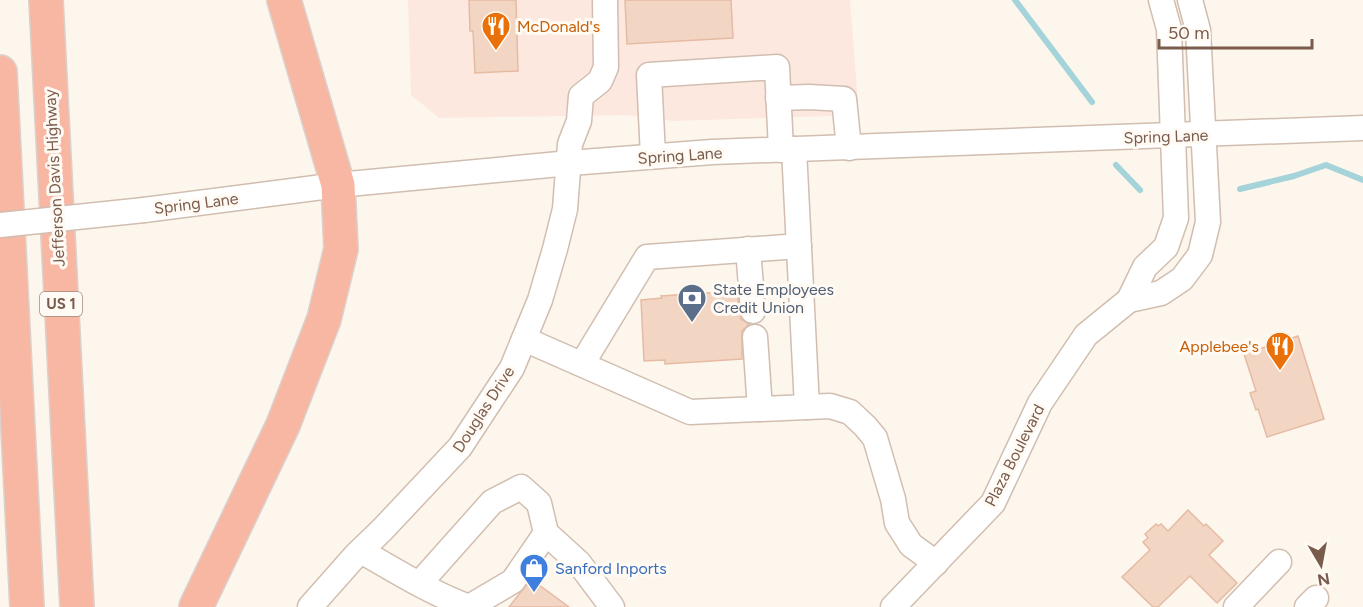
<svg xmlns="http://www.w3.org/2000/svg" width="1363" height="607" font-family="Figtree,sans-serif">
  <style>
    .commercial { fill: #fde8e0 }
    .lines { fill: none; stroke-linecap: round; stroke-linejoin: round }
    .stream { stroke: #a5d3da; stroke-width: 6 }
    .building { fill: #f3d5c3; stroke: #e6bba3; stroke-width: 1.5 }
    .minor-casing { stroke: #d1beb0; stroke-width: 27 }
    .highway-casing { stroke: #dad1cd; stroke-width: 36 }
    .minor { stroke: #fff; stroke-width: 24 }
    .highway { stroke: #f7b7a3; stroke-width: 33 }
    .minor-bridge-casing { stroke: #d1beb0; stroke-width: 27; stroke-linecap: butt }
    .minor-bridge { stroke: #fff; stroke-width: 24 }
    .labels { text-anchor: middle; stroke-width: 6; stroke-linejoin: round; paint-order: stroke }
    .shield { fill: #fffaf3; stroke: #a28b7f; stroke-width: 1.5 }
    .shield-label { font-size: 15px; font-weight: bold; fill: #7a5c4d }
    .food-label { font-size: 16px; fill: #c56008; stroke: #fffaf3; text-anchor: start }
    .street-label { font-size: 16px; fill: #7a5c4d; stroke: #fffaf3 }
    .service-label { font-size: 16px; fill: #4e5e75; stroke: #fffaf3; text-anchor: start }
    .shop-label { font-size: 16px; fill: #366cbe; stroke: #fffaf3; text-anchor: start }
  </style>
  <rect width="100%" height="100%" fill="#fdf6ec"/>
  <!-- commercial -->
  <path class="commercial" d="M 408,0 L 850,0 L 859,115 L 673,121 L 627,115 L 439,118 L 411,95 Z"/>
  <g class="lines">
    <!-- stream -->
    <g class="stream">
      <path d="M 1015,0 L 1092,102"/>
      <path d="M 1116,165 L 1140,190"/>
      <path d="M 1240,189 L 1294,176 L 1326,165 L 1363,180"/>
    </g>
  </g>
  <!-- building -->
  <g class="building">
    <path d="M 469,0 L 516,0 L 518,71 L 475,73 L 473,31 L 470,31 Z"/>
    <path d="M 625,0 L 731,0 L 733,38 L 627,44 Z"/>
    <path d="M 737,291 L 741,319 L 749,324 L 742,331 L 742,359 L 665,364 L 665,360 L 644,361 L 641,300 L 662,298 L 661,296 Z"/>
    <path d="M 1298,336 L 1324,419 L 1267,437 L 1258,409 L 1256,410 L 1250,393 L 1256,391 L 1244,354 Z"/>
    <path d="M 1188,510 L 1204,526 L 1206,524 L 1223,541 L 1209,555 L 1237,583 L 1217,603 L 1190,576 L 1158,607 L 1153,607 L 1122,577 L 1150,550 L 1143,542 L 1148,538 L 1145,534 L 1156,524 L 1158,526 L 1161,524 L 1168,531 Z"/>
    <path d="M 531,579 L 569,607 L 509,607 Z"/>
  </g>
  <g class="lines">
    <!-- minor casing -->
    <g class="minor-casing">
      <g id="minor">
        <path d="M 778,98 L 809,97 L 844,99 L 849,148"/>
        <path d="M 794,149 L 807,407"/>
        <path d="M 653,156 L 649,75 L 777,67 L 781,150"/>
        <path d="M 144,210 L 338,185 L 570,163 L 712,152 L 1363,128"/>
        <path d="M 748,249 L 753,311"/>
        <path d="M 1129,300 L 1161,293 L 1182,279 L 1200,255 L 1208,222 L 1198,30 L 1190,0"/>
        <path d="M 755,337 L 760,409"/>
        <path d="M 524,339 L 690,412 L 830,406 L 850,412 L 865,426 L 875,438 L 893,499 L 897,523 L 911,545 L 936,563"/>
        <path d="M 582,364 L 647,257 L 799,246"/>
        <path d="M 546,533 L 579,563 L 612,607"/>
        <path d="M 361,551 C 396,571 431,593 469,607 L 513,581 L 546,533 L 539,503 L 521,487 L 492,502 L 419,584"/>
        <path d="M 310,607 L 356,555 L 382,530 L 460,447 L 512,368 L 540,300 L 555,249 L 565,209 L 570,144 L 579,121 L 581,96 L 600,81 L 606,67 L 605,0"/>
        <path d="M 893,607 L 993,503 L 1040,403 L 1086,335 L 1129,300 L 1145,267 L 1166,247 L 1176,218 L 1169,29 L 1161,0"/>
        <path d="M 1236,607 L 1279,562"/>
        <path d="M 1307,607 L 1316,598"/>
      </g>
    </g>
    <!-- highway casing -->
    <g class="highway-casing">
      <g id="highway">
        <path d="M 46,0 L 77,607"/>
        <path d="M 0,72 L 27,607"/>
        <path d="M 196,607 L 283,425 L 324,319 L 341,249 L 338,185 L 284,0"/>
      </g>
    </g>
    <!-- minor -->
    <use href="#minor" class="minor"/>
    <!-- highway -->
    <use href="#highway" class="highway"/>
    <!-- minor-bridge casing -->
    <g class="minor-bridge-casing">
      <path id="minor-bridge" d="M 0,225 L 144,210"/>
    </g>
    <!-- minor-bridge -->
    <use href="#minor-bridge" class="minor-bridge"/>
  </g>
  <!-- icons -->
  <defs>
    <g id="restaurant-pin" transform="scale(1.5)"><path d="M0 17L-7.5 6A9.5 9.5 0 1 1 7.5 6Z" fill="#e8710a" stroke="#fffaf3"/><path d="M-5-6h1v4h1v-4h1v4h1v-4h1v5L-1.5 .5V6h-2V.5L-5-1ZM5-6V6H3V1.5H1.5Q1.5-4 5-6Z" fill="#fff"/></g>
    <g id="bank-pin" transform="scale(1.5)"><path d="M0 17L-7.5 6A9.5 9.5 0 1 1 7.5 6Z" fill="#5c6f8a" stroke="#fffaf3"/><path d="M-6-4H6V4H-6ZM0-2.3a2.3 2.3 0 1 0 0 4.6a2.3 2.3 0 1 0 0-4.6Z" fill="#fff"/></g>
    <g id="shop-pin" transform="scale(1.5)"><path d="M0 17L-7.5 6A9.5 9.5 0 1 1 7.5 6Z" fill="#3f7fe0" stroke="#fffaf3"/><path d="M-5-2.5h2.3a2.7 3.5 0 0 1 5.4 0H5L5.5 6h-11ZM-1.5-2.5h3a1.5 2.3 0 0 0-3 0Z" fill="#fff"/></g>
  </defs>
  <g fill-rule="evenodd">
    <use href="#restaurant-pin" x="496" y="26"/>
    <use href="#bank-pin" x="692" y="298"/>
    <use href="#restaurant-pin" x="1280" y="346"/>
    <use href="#shop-pin" x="534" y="568"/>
  </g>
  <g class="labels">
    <!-- shield labels -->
    <rect class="shield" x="40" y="292" width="42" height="24" rx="4.5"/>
    <g class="shield-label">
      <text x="61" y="309">US 1</text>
    </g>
    <!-- food labels -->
    <g class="food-label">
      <text x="517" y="32">McDonald's</text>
      <text x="1259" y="352" text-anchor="end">Applebee's</text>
    </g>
    <!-- street labels -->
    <g class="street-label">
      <text transform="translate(1166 136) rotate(-2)" y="6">Spring Lane</text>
      <text transform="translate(680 155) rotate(-4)" y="6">Spring Lane</text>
      <text transform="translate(54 178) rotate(-93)" y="6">Jefferson Davis Highway</text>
      <text transform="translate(196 203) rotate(-7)" y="6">Spring Lane</text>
      <text transform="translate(483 409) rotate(-57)" y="6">Douglas Drive</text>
      <text transform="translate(1014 455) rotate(-63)" y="6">Plaza Boulevard</text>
    </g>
    <!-- service labels -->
    <g class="service-label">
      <text x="713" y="295">State Employees<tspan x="713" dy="18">Credit Union</tspan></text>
    </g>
    <!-- shop labels -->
    <g class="shop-label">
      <text x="555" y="574">Sanford Inports</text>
    </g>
  </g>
  <!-- north arrow -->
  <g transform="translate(1321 565) rotate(170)" stroke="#fffaf3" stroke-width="4.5" paint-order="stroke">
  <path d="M0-4.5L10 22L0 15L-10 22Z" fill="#7a5c4d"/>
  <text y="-9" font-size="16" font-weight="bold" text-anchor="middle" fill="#7a5c4d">N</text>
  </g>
  <!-- scale -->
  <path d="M1159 39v9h153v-9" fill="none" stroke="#7a5c4d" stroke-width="3"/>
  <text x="1168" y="39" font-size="18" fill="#7a5c4d" stroke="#fffaf3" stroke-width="4.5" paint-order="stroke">50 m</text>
</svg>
